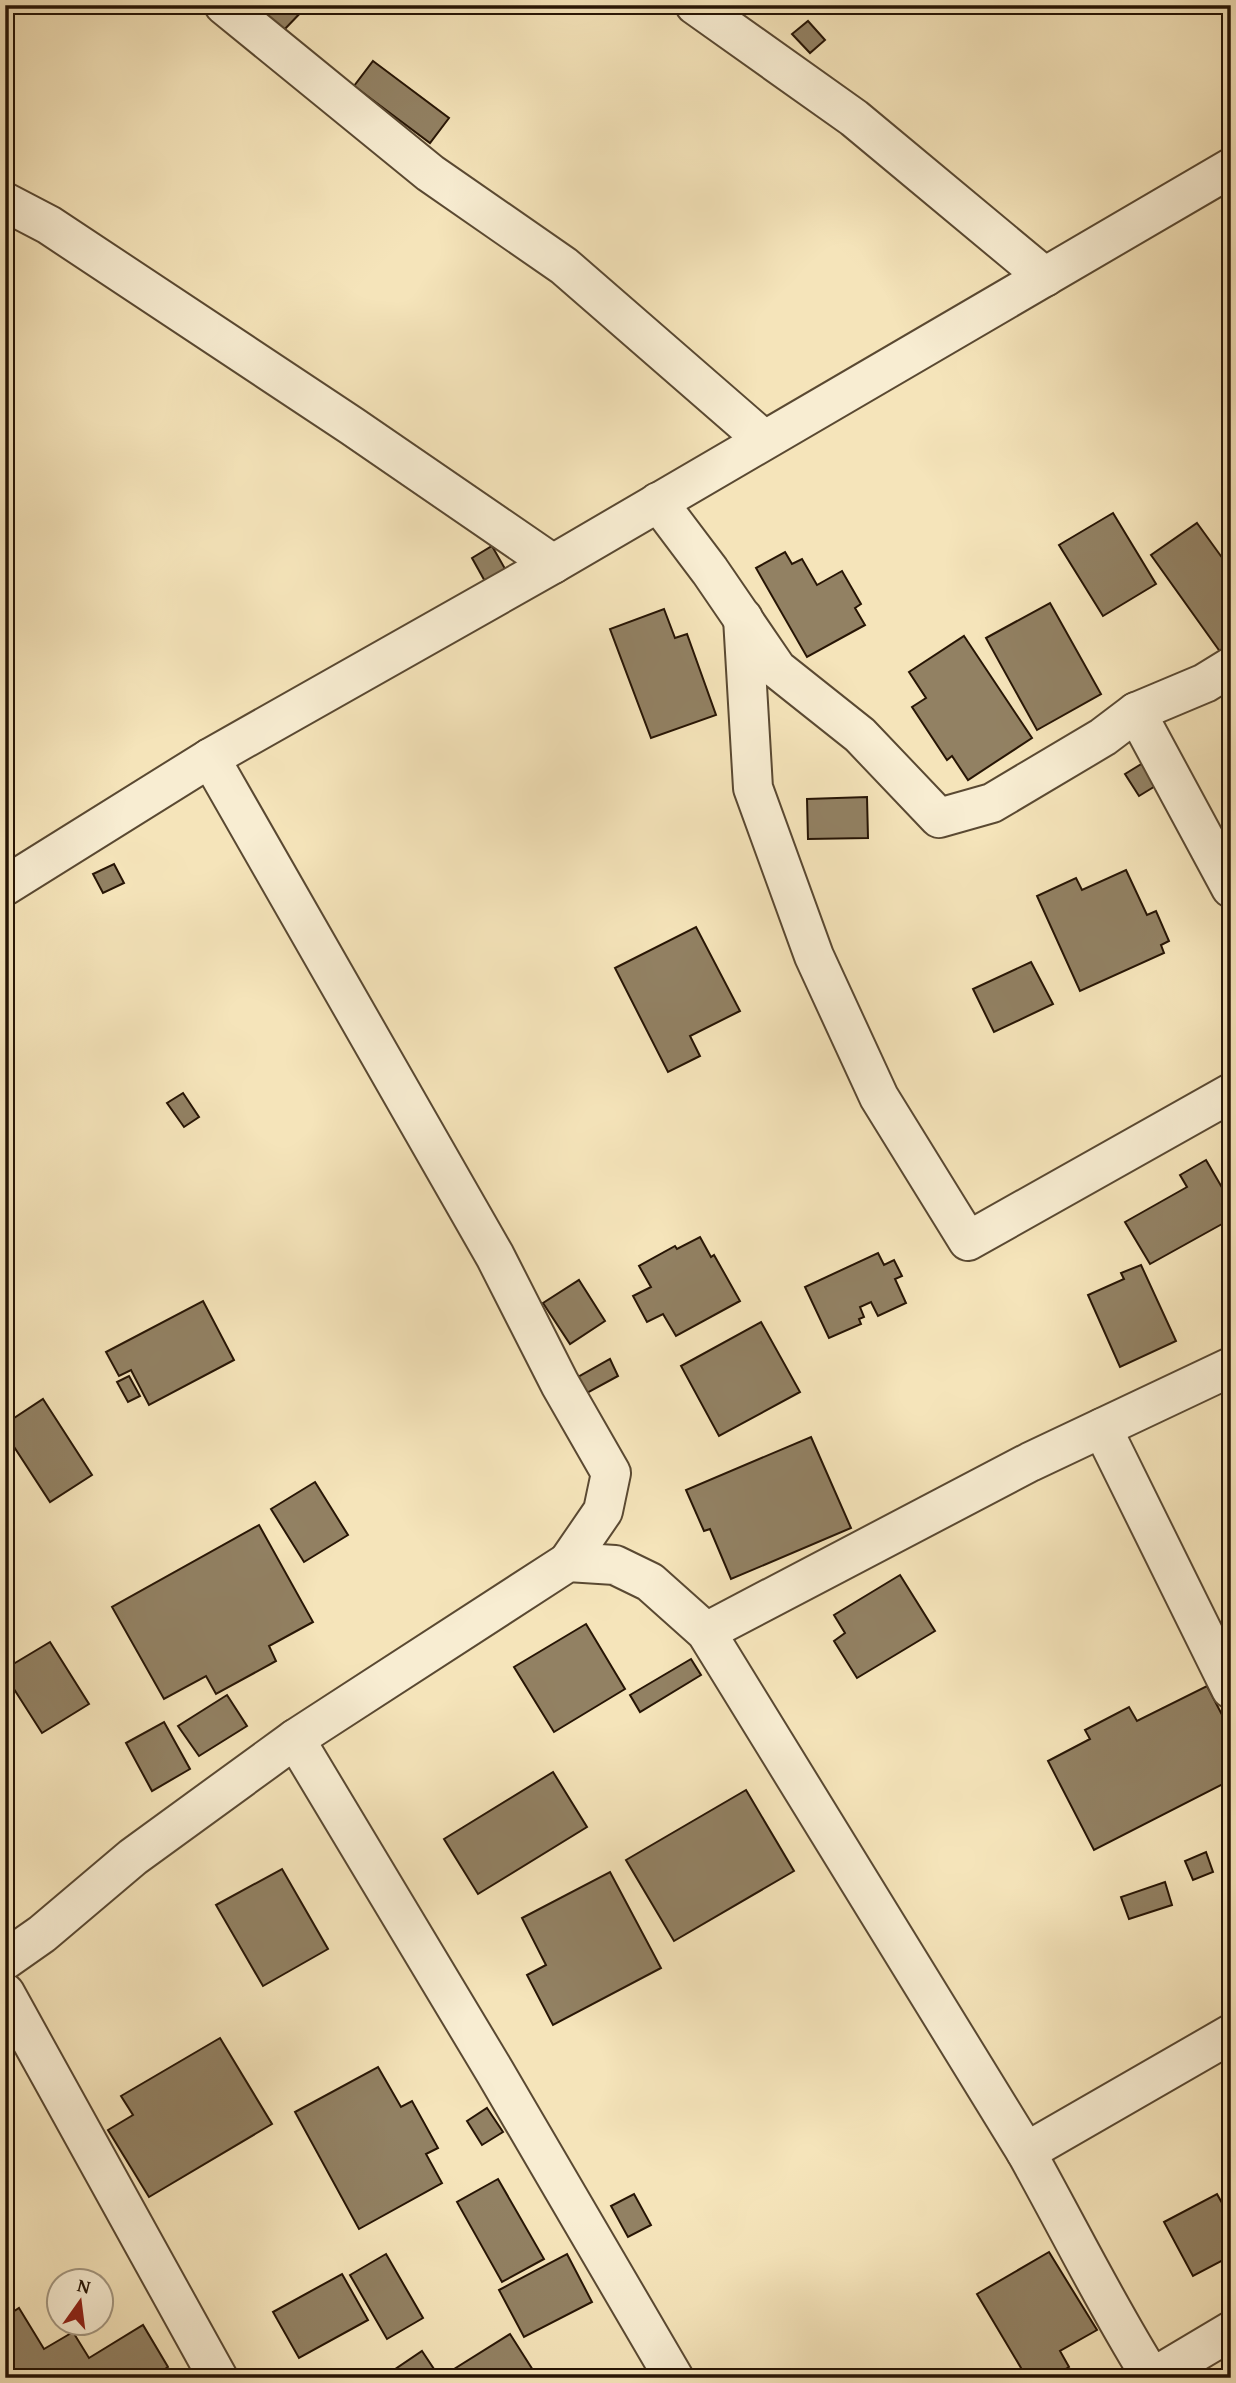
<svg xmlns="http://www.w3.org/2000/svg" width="1236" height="2383" font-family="'Gentium Book Plus',serif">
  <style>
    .building { fill: #928163; stroke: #271505; stroke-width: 2 }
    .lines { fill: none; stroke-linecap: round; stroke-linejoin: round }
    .minor-casing { stroke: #5a4932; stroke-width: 42 }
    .minor { stroke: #f8edd2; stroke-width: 38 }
  </style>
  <rect width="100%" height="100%" fill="#f5e4ba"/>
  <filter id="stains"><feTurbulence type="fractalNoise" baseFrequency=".00286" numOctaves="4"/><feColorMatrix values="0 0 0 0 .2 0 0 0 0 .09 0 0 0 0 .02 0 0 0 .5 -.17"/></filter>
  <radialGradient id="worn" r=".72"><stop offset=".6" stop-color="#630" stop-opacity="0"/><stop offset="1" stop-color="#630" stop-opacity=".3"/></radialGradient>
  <!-- building -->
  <g class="building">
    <path d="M 255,5 L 307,5 L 307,6 L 282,32 Z"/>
    <path d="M 808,21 L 825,40 L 810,53 L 792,34 Z"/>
    <path d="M 373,61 L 449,118 L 430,143 L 354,86 Z"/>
    <path d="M 1113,513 L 1156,584 L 1103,616 L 1059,545 Z"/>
    <path d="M 1197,523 L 1231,570 L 1231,657 L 1226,660 L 1151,555 Z"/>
    <path d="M 492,546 L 508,574 L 487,585 L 472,558 Z"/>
    <path d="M 785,552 L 792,564 L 802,559 L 817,585 L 842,571 L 861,604 L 855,608 L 865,625 L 807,657 L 756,568 Z"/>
    <path d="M 1050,603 L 1101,694 L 1037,730 L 986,638 Z"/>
    <path d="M 664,609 L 675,638 L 687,634 L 716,715 L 651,738 L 610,629 Z"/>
    <path d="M 964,636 L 1032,738 L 968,780 L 952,756 L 947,760 L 912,707 L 926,698 L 909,672 Z"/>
    <path d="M 1143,763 L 1157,785 L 1139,796 L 1125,774 Z"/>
    <path d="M 867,797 L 868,838 L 808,839 L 807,799 Z"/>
    <path d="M 114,864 L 124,883 L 103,893 L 93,874 Z"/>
    <path d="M 1126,870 L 1147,915 L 1156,911 L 1169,941 L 1161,945 L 1164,953 L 1080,991 L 1037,896 L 1076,878 L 1082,890 Z"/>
    <path d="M 696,927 L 740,1011 L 690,1036 L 700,1056 L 668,1072 L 615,968 Z"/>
    <path d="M 1031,962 L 1053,1004 L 994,1032 L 973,989 Z"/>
    <path d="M 183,1093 L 199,1117 L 184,1127 L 167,1103 Z"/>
    <path d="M 1206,1160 L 1231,1203 L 1231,1219 L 1150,1264 L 1125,1222 L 1187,1187 L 1180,1175 Z"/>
    <path d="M 700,1237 L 711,1257 L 714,1255 L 740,1301 L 676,1336 L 663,1314 L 647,1322 L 633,1296 L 651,1287 L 639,1266 L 675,1246 L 677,1249 Z"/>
    <path d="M 878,1253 L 884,1265 L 894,1260 L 902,1276 L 895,1279 L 906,1303 L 878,1316 L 871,1302 L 860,1307 L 864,1317 L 859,1319 L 861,1324 L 829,1338 L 805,1287 Z"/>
    <path d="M 1141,1265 L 1176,1341 L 1120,1367 L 1088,1295 L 1124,1279 L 1121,1273 Z"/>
    <path d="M 579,1280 L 605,1321 L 570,1344 L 543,1303 Z"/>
    <path d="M 203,1301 L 234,1360 L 149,1405 L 131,1370 L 119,1376 L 106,1352 Z"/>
    <path d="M 761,1322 L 800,1392 L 719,1436 L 681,1366 Z"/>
    <path d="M 610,1359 L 618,1376 L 587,1393 L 578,1377 Z"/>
    <path d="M 129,1376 L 140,1396 L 128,1402 L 117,1382 Z"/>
    <path d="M 43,1399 L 92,1475 L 50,1502 L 5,1433 L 5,1424 Z"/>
    <path d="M 811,1437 L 851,1528 L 731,1579 L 710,1529 L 704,1531 L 686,1490 Z"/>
    <path d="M 315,1482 L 348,1535 L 304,1562 L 271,1509 Z"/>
    <path d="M 259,1525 L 313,1622 L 269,1646 L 276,1661 L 216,1694 L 206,1676 L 164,1699 L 112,1607 Z"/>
    <path d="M 900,1575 L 935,1631 L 857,1678 L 834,1641 L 845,1633 L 834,1615 Z"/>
    <path d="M 586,1624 L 625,1689 L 554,1732 L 514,1667 Z"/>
    <path d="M 50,1642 L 89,1704 L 42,1733 L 5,1675 L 5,1669 Z"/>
    <path d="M 691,1659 L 701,1675 L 640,1712 L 630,1695 Z"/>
    <path d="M 1207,1686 L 1231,1732 L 1231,1780 L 1094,1850 L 1048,1761 L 1090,1739 L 1085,1730 L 1129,1707 L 1137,1721 Z"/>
    <path d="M 227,1695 L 247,1726 L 199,1756 L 178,1726 Z"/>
    <path d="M 164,1722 L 190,1769 L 152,1791 L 126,1743 Z"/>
    <path d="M 553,1772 L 587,1827 L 478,1894 L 444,1839 Z"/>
    <path d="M 746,1790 L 794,1871 L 674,1941 L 626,1860 Z"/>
    <path d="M 1206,1852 L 1213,1872 L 1193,1880 L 1185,1861 Z"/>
    <path d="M 282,1869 L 328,1949 L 263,1986 L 216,1905 Z"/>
    <path d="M 610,1872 L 661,1968 L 553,2025 L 527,1975 L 546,1965 L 522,1918 Z"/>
    <path d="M 1165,1882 L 1172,1905 L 1129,1919 L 1121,1897 Z"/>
    <path d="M 220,2038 L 272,2124 L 149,2197 L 108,2130 L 133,2115 L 121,2096 Z"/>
    <path d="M 378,2067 L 401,2107 L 412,2101 L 438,2148 L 426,2154 L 442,2183 L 359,2229 L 295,2112 Z"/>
    <path d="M 487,2108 L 503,2132 L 482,2145 L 467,2121 Z"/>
    <path d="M 498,2179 L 544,2259 L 502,2282 L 457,2202 Z"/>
    <path d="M 634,2194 L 651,2225 L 628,2237 L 611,2206 Z"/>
    <path d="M 1217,2194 L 1231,2219 L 1231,2256 L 1193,2276 L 1164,2222 Z"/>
    <path d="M 1049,2252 L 1097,2330 L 1060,2351 L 1069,2367 L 1051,2378 L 1027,2378 L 977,2294 Z"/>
    <path d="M 386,2254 L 423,2318 L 387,2339 L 350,2275 Z"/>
    <path d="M 567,2254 L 592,2302 L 524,2337 L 499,2290 Z"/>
    <path d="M 342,2274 L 368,2320 L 299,2358 L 273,2312 Z"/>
    <path d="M 19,2308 L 44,2349 L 73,2332 L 89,2358 L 143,2325 L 168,2367 L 151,2378 L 5,2378 L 5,2317 Z"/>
    <path d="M 510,2334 L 538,2378 L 448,2378 L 446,2374 Z"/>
    <path d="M 422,2351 L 440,2378 L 382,2378 Z"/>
  </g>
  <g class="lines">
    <!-- minor casing -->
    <g class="minor-casing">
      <g id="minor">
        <path d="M 224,5 L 430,173 L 564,266 L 764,440"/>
        <path d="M 695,5 L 854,118 L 1045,277"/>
        <path d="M 5,202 L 49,225 L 352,426 L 553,564"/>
        <path d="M 658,502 L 710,571 L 777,669 L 860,735 L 939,818 L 992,803 L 1103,737 L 1136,712 L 1205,683 L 1231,667"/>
        <path d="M 743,618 L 753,788 L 814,956 L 879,1097 L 968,1241 L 1231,1093"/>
        <path d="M 1136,712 L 1231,888"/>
        <path d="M 210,758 L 495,1256 L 560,1384 L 611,1473 L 603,1511 L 568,1562"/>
        <path d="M 5,886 L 210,758 L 553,564 L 1231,168"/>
        <path d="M 1102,1428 L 1231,1689"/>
        <path d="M 706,1632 L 1030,1462 L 1231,1367"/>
        <path d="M 295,1739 L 568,1562 L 615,1565 L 650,1582 L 706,1632 L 1026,2152 C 1068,2227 1106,2305 1152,2378 L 1231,2331"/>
        <path d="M 5,1960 L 42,1934 L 133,1857 L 295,1739 L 495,2072 L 674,2378"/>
        <path d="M 5,1993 L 218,2378"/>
        <path d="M 1026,2152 L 1231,2034"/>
      </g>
    </g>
    <!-- minor -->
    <use href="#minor" class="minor"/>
  </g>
  <!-- margin -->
  <rect width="1236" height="2383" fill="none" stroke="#f5e4ba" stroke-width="28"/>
  <rect x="7" y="7" width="1222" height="2369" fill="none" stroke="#271505" stroke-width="3.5"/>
  <rect x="14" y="14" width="1208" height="2355" fill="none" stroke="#271505" stroke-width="2"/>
  <!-- north arrow -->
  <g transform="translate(80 2302) rotate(14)"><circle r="33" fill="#f8edd2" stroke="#a49780" stroke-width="2"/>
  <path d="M0-5L12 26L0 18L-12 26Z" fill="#8f2418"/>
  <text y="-10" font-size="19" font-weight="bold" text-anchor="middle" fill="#271505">N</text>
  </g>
  <rect width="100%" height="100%" filter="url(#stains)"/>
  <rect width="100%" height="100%" fill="url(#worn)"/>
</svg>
